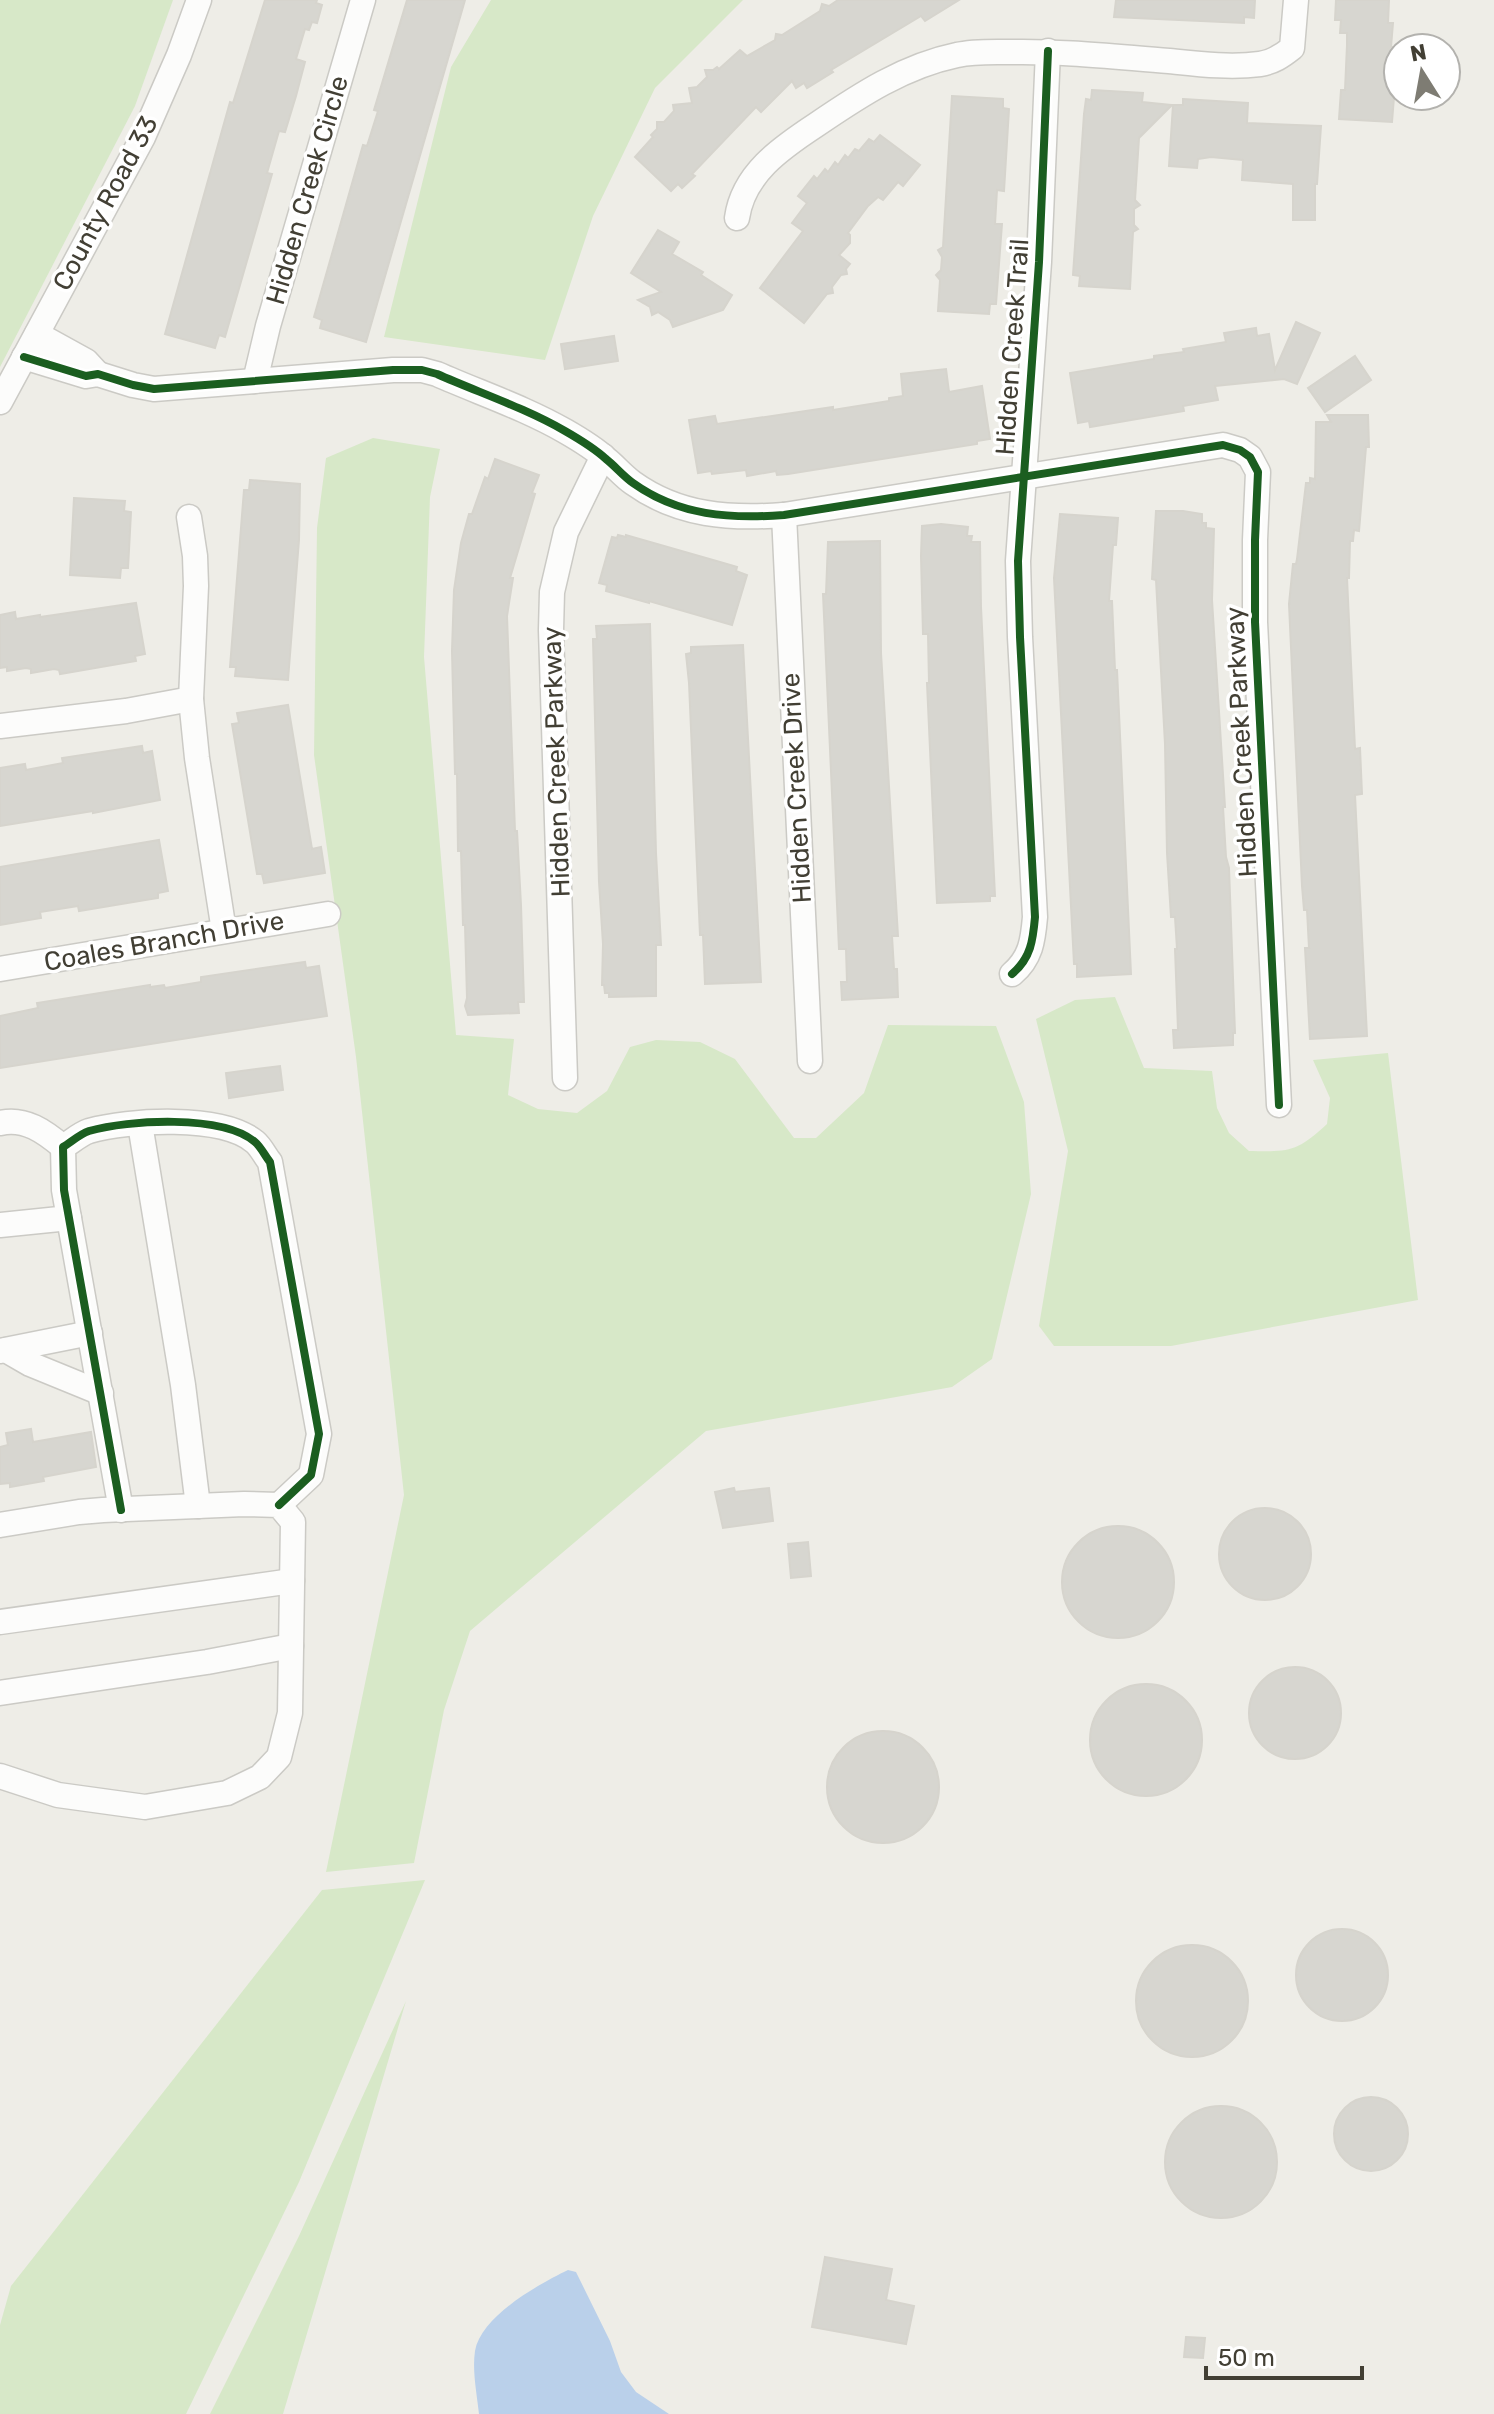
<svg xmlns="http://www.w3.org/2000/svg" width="1494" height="2414" font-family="Rubik,sans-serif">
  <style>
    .green { fill: #d7e8c8 }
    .water { fill: #bad0ea }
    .building { fill: #d7d6d0; stroke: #d6d4cd; stroke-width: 2 }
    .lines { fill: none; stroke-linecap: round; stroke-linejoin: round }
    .minor-casing { stroke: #cbcac5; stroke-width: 27 }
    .minor { stroke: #fcfcfb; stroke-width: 24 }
    .cycleway-casing { stroke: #fff; stroke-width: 13 }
    .cycleway { stroke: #1b5e20; stroke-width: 8 }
    .labels { text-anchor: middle; stroke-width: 7; stroke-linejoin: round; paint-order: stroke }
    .street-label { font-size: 26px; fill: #423f34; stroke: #fff }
  </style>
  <rect width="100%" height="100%" fill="#eeede7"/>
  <!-- green -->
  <g class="green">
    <path d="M 0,0 L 173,0 L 135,106 L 0,367 Z"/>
    <path d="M 491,0 L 743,0 L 655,88 L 593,216 L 545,360 L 384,337 L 451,67 Z"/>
    <path d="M 373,438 L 440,449 L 430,497 L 424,657 L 456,1035 L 514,1039 L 508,1095 L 538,1109 L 577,1113 L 607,1091 L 630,1047 L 656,1040 L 700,1042 L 735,1059 L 794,1138 L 816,1138 L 864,1093 L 888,1025 L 996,1026 L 1024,1102 L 1031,1194 L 992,1359 L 952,1387 L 706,1431 L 470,1631 L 444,1710 L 414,1863 L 326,1872 L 404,1495 L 356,1057 L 314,755 L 317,528 L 326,458 Z"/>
    <path d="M 1115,997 L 1144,1068 L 1212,1071 L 1217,1108 L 1229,1133 L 1249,1151 C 1289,1152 1297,1152 1327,1124 L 1330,1098 L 1313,1060 L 1388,1053 L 1418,1300 L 1171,1346 L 1054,1346 L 1039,1326 L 1068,1151 L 1036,1019 L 1075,1000 Z"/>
    <path d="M 425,1880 L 299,2182 L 186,2414 L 0,2414 L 0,2325 L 11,2286 L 322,1890 Z"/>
    <path d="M 406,2001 L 283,2414 L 210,2414 L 299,2236 Z"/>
  </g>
  <!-- water -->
  <path class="water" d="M 568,2270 L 576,2272 L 610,2341 L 621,2372 L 636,2392 L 669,2414 L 479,2414 C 477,2394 472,2371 475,2351 C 481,2316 539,2284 568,2270 Z"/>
  <!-- building -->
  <g class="building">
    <path d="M 265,0 L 317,0 L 316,3 L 322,5 L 317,23 L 312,22 L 309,30 L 305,29 L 296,59 L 305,62 L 296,96 L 285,132 L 279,131 L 267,173 L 272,174 L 225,337 L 219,335 L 215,348 L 165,334 L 230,102 L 233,103 Z"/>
    <path d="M 407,0 L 465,0 L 366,342 L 320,328 L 322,320 L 314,317 L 363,145 L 367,146 L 378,111 L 374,110 Z"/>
    <path d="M 838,0 L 959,0 L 925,21 L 921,16 L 831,70 L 833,72 L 807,88 L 804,83 L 796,88 L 792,81 L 761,112 L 756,107 L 692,174 L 695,176 L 682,188 L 678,184 L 671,191 L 635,157 L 653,137 L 651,135 L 657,129 L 657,122 L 664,122 L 674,111 L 673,105 L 692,103 L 689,88 L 697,87 L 707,77 L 705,70 L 713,70 L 717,67 L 719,69 L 740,50 L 747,56 L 775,40 L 776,34 L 782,35 L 820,11 L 822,4 L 829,6 Z"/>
    <path d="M 1116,0 L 1255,0 L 1254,18 L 1244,17 L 1244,23 L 1114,17 Z"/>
    <path d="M 1336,0 L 1389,0 L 1388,23 L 1393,23 L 1391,47 L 1398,47 L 1392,122 L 1339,119 L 1341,90 L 1345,90 L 1347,45 L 1347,33 L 1340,33 L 1341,20 L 1335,20 Z"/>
    <path d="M 1092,90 L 1143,93 L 1142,102 L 1172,105 L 1139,138 L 1135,200 L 1140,205 L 1134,209 L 1134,225 L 1138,229 L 1133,232 L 1130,289 L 1079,286 L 1080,276 L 1073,275 L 1084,114 L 1086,99 L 1091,100 Z"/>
    <path d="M 952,96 L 1003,99 L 1003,108 L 1009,109 L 1004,191 L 997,190 L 995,224 L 1002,224 L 996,304 L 990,304 L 989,314 L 938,311 L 940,280 L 936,275 L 941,270 L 942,257 L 938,250 L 943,247 Z"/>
    <path d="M 1183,99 L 1248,103 L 1247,123 L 1321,126 L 1317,184 L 1315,184 L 1315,220 L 1293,220 L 1293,184 L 1242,180 L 1243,160 L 1211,157 L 1198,159 L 1197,168 L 1169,166 L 1173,105 L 1183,105 Z"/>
    <path d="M 880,135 L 920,165 L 903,186 L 898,182 L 883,200 L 878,197 L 868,206 L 848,233 L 850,235 L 850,243 L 839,255 L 850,264 L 846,269 L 847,274 L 841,275 L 832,287 L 833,293 L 827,294 L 804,323 L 760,288 L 803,231 L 792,223 L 807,203 L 798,196 L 814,176 L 817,179 L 825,169 L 828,172 L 835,162 L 838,165 L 845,155 L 848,158 L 855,149 L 859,151 L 869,139 L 874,142 Z"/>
    <path d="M 658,230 L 679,242 L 672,254 L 703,272 L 701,275 L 732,295 L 723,310 L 673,327 L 670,320 L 658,312 L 652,315 L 650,307 L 638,300 L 661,292 L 631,273 Z"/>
    <path d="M 1296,322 L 1320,333 L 1297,384 L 1284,379 L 1215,386 L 1218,400 L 1183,406 L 1184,411 L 1090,427 L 1089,421 L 1078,423 L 1070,373 L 1154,359 L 1154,356 L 1184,352 L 1183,349 L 1226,342 L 1224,333 L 1256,328 L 1257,336 L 1269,334 L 1275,370 Z"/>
    <path d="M 614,336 L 618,361 L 565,369 L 561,344 Z"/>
    <path d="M 1355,356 L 1371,380 L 1325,412 L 1308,388 Z"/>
    <path d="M 946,369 L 949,392 L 982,386 L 990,439 L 977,441 L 977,444 L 788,474 L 777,475 L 776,471 L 747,476 L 746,470 L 712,474 L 711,471 L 698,473 L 689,420 L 715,416 L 717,424 L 833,407 L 833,410 L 889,401 L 889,398 L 903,396 L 901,374 Z"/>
    <path d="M 1327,415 L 1368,415 L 1369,447 L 1366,447 L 1359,531 L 1354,530 L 1353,541 L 1350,541 L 1349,578 L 1347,578 L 1355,749 L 1360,748 L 1362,794 L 1355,795 L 1367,1036 L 1310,1039 L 1305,948 L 1309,948 L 1307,910 L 1304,910 L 1302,886 L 1289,604 L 1293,564 L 1296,564 L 1297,559 L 1306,483 L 1310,483 L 1310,478 L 1315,479 L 1316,422 L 1331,422 Z"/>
    <path d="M 495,459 L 539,475 L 532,493 L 535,494 L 510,578 L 513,578 L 507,616 L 515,831 L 517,831 L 521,905 L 524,1002 L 518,1002 L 519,1013 L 468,1015 L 465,1006 L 467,998 L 465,925 L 463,925 L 461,851 L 458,851 L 457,774 L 455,774 L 452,651 L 454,590 L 461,543 L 469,514 L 472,514 L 485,477 L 488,479 Z"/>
    <path d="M 250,480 L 300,484 L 299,540 L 288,680 L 235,676 L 236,667 L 230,667 L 244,490 L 249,490 Z"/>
    <path d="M 74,498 L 125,501 L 124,511 L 131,512 L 129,550 L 128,568 L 121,568 L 120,578 L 70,575 Z"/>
    <path d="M 1156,511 L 1183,511 L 1202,514 L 1202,523 L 1206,523 L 1206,528 L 1214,529 L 1212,600 L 1225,807 L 1223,807 L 1226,857 L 1229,868 L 1235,1033 L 1233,1033 L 1233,1045 L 1174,1048 L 1173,1030 L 1178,1030 L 1175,949 L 1177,949 L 1175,917 L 1171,917 L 1167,853 L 1165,744 L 1156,580 L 1152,579 Z"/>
    <path d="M 1060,514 L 1118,518 L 1116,545 L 1113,545 L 1109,601 L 1112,601 L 1115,670 L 1117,670 L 1131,974 L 1077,977 L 1077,964 L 1074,964 L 1054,578 Z"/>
    <path d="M 941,524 L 968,527 L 967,536 L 972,536 L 971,542 L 980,542 L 981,607 L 995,896 L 990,896 L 990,901 L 937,903 L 927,683 L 929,683 L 928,634 L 923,634 L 921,556 L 922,526 Z"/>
    <path d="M 618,535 L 626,537 L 626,535 L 720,562 L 737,567 L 736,571 L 747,575 L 732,625 L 649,601 L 649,603 L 606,591 L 607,585 L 599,583 L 612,537 L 617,538 Z"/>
    <path d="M 880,541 L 881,653 L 898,936 L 892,936 L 894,969 L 897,969 L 898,997 L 842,1000 L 841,982 L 847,982 L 846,949 L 839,949 L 823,594 L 826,594 L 828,542 Z"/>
    <path d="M 136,603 L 145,654 L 135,656 L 136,661 L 60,674 L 59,670 L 54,669 L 31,673 L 31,669 L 26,668 L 7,671 L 7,667 L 0,668 L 0,615 L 15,612 L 16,619 L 40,615 L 40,617 L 54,615 Z"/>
    <path d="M 650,624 L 656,853 L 661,945 L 656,945 L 656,996 L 609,997 L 609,993 L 605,993 L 604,985 L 602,985 L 603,944 L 599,882 L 593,639 L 597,639 L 596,626 Z"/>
    <path d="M 743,645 L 761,982 L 705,984 L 703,935 L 700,935 L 689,683 L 686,654 L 691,653 L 691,647 Z"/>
    <path d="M 288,705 L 312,849 L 321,847 L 325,873 L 264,883 L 262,874 L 257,874 L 232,724 L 239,723 L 237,713 Z"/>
    <path d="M 142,746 L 143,753 L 152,751 L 160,800 L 93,813 L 93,811 L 0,826 L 0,768 L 25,764 L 26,770 L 63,763 L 62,758 Z"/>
    <path d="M 159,840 L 168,891 L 158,893 L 158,898 L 79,911 L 78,906 L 40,912 L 41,918 L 0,925 L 0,867 Z"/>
    <path d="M 305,962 L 306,968 L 319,966 L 327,1016 L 0,1068 L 0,1016 L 38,1008 L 37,1003 L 150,985 L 150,987 L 164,985 L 165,988 L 201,982 L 201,977 Z"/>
    <path d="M 280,1066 L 283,1090 L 229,1098 L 226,1073 Z"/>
    <path d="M 31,1429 L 33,1442 L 91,1432 L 96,1467 L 43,1477 L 44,1481 L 10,1487 L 10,1483 L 0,1484 L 0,1447 L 8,1445 L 6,1433 Z"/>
    <path d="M 734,1488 L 735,1492 L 769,1488 L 773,1521 L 723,1528 L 715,1492 Z"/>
    <circle cx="1265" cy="1554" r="46"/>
    <circle cx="1118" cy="1582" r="56"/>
    <path d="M 808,1542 L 811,1576 L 791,1578 L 788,1544 Z"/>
    <circle cx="1295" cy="1713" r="46"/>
    <circle cx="1146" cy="1740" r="56"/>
    <circle cx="883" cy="1787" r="56"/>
    <circle cx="1342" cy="1975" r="46"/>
    <circle cx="1192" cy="2001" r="56"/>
    <circle cx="1371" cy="2134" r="37"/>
    <circle cx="1221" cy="2162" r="56"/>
    <path d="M 825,2257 L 892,2269 L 886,2300 L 914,2306 L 906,2344 L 812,2327 Z"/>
    <path d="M 1186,2337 L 1205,2338 L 1203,2358 L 1184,2357 Z"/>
  </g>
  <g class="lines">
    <!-- minor casing -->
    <g class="minor-casing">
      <g id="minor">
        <path d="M 737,218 C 743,174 781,148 816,125 C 860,95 904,66 957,55 C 974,51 994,52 1011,52 C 1064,51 1116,57 1169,61 C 1198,64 1230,68 1260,64 C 1273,62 1282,56 1292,48 L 1296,0"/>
        <path d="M 37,334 L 86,361 L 98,374"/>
        <path d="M 24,357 L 86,376 L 98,374 L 133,385 L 154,389 L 393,370 L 422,370 L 437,374 C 480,393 525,408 565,431 C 579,439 594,448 606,459 C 615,466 623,476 633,483 C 679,516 730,519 784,515 L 1223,445 L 1240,450 L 1250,457 L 1258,472 L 1255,540 L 1255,622 L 1279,1105"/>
        <path d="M 255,381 L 268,326 L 363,0"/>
        <path d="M 0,402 L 143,137 L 179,55 L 199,0"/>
        <path d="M 784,515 L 810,1061"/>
        <path d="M 189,517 L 195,556 L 196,586 L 191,699 L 197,758 L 224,931"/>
        <path d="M 0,726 L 126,711 L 191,699"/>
        <path d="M 0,969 L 328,914"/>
        <path d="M 1012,974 C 1031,958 1033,940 1035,917 L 1020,637 L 1018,561 L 1039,262 L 1048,51"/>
        <path d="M 565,1078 L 551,630 L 552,592 L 566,532 L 603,456"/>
        <path d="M 0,1123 C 25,1117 45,1132 63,1147"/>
        <path d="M 140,1124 L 183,1385 L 198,1506"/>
        <path d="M 0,1225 L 69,1218"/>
        <path d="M 6,1350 L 30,1364 L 101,1393"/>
        <path d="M 0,1351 L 90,1333"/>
        <path d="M 121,1510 L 64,1190 L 63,1147 C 71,1142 80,1134 89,1131 C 128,1120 222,1114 255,1142 C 261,1147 265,1156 270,1162 L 319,1434 L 311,1475 L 279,1505"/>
        <path d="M 0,1525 L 79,1512 L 103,1510 L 244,1504 L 279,1505 L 293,1522 L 290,1713 L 279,1757 L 260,1777 L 227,1793 L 145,1807 L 58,1795 L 0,1776"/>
        <path d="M 0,1622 L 292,1581"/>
        <path d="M 0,1693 L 207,1662 L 291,1646"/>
      </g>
    </g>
    <!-- minor -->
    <use href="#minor" class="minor"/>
    <!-- cycleway casing -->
    <g class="cycleway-casing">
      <g id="cycleway">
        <path d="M 24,357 L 86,376 L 98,374 L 133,385 L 154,389 L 393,370 L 422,370 L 437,374 C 480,393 525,408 565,431 C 579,439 594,448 606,459 C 615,466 623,476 633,483 C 679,516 730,519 784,515 L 1223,445 L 1240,450 L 1250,457 L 1258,472 L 1255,540 L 1255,622 L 1279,1105"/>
        <path d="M 1012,974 C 1031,958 1033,940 1035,917 L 1020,637 L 1018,561 L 1039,262 L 1048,51"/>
        <path d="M 121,1510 L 64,1190 L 63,1147 C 71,1142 80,1134 89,1131 C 128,1120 222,1114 255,1142 C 261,1147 265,1156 270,1162 L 319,1434 L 311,1475 L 279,1505"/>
      </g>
    </g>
    <!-- cycleway -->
    <use href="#cycleway" class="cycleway"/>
  </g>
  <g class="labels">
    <!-- street labels -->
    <g class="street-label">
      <text transform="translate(307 190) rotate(-74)" y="9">Hidden Creek Circle</text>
      <text transform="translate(105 203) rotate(-62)" y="9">County Road 33</text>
      <text transform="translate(1012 347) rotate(-86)" y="9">Hidden Creek Trail</text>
      <text transform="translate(1241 742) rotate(-93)" y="9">Hidden Creek Parkway</text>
      <text transform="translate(556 762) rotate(-92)" y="9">Hidden Creek Parkway</text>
      <text transform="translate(796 788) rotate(-93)" y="9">Hidden Creek Drive</text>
      <text transform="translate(164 941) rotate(-10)" y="9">Coales Branch Drive</text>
    </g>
  </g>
  <!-- north arrow -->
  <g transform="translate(1422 72) rotate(349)"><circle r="38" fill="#ffffff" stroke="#b3b2ae" stroke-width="2"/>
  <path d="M0-6L14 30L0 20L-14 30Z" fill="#7e7c73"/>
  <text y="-12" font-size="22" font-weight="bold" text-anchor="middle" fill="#423f34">N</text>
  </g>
  <!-- scale -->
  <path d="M1206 2366v12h156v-12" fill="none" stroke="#423f34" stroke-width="4"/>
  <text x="1218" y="2366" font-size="24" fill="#423f34" stroke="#ffffff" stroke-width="6" paint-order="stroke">50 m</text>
</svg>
